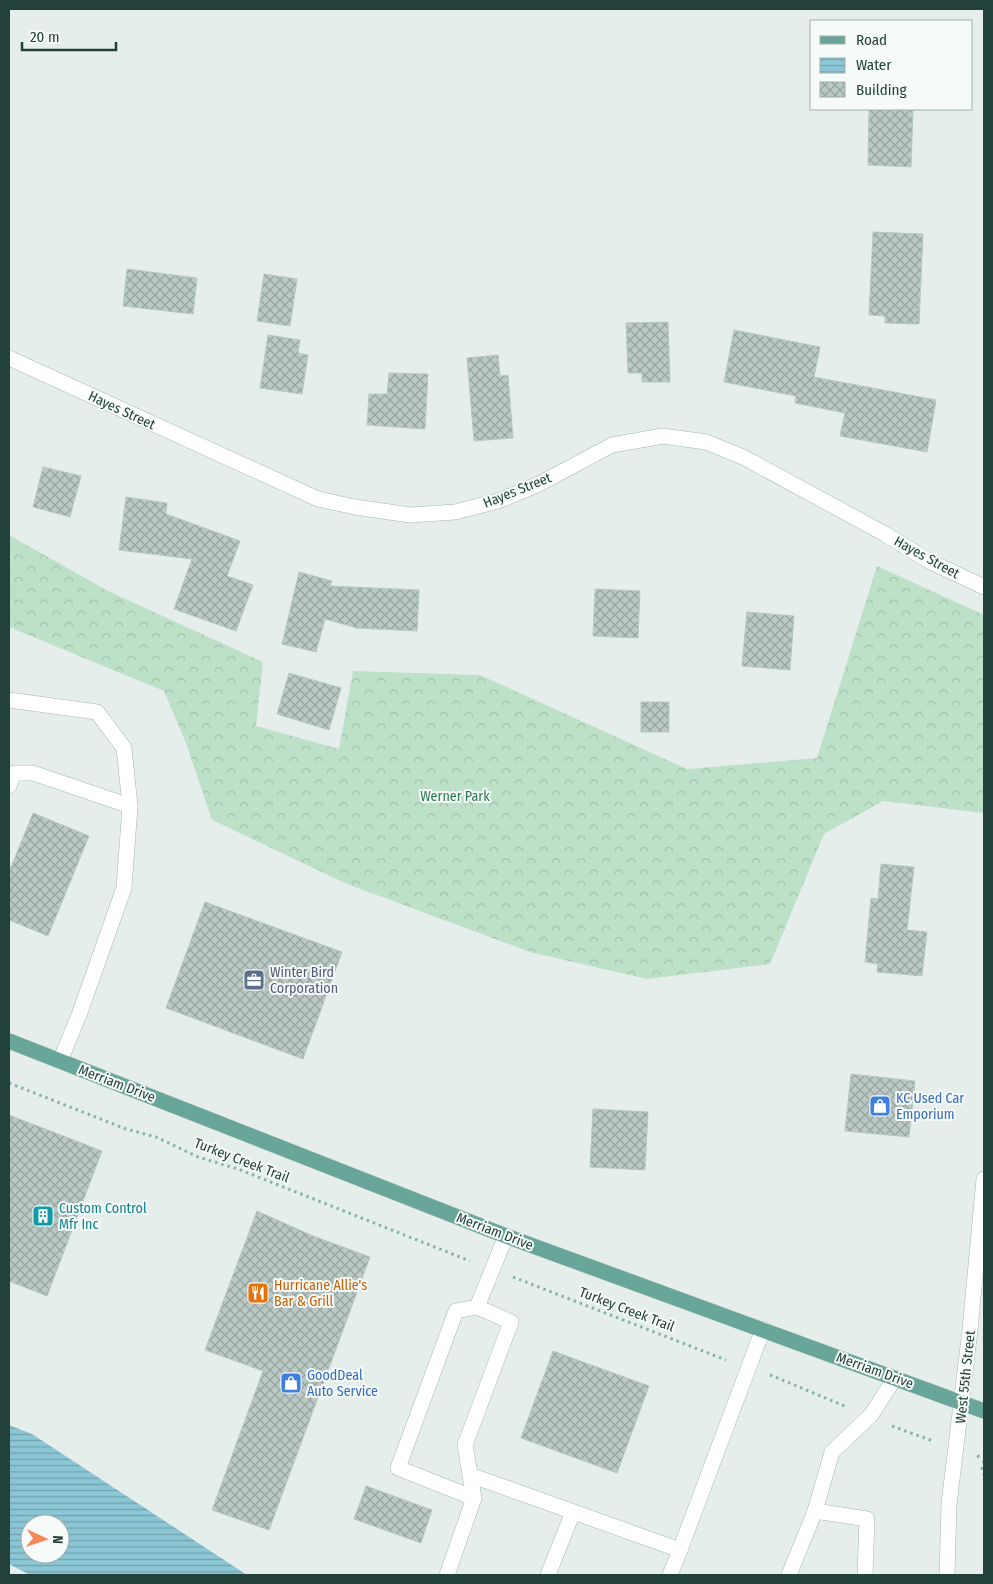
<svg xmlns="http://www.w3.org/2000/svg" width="993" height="1584" font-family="'Fira Sans Condensed',sans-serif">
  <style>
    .forest { fill: url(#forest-crowns) }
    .water { fill: url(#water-rules); fill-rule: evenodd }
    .building { fill: url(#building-cross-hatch); stroke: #b7c9c2 }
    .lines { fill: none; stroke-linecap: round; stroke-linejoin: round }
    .minor-casing { stroke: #a7b7b3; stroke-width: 16 }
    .major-casing { stroke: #c1cac8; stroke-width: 16 }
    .path { stroke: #84b3a7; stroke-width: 3; stroke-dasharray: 2.5 4; stroke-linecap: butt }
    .minor { stroke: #fff; stroke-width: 15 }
    .major { stroke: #68a699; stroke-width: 15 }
    .labels { text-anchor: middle; stroke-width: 4; stroke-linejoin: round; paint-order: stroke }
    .street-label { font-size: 14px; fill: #23413b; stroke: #f6faf8 }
    .park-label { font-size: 14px; fill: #2b7a4e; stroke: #f6faf8 }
    .service-label { font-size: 14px; fill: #4e5e75; stroke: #f6faf8; text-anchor: start }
    .shop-label { font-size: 14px; fill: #366cbe; stroke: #f6faf8; text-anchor: start }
    .culture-label { font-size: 14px; fill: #0d838f; stroke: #f6faf8; text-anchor: start }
    .food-label { font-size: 14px; fill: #c56008; stroke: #f6faf8; text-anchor: start }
  </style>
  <defs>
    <pattern id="forest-crowns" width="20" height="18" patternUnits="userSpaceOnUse" patternTransform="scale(1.25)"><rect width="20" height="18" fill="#bde0c8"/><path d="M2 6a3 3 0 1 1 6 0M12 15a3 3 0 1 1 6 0" fill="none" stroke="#a2c1ad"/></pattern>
    <pattern id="water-rules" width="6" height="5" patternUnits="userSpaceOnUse" patternTransform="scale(1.25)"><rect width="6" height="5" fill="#8bc6d5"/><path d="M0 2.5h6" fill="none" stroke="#71a2ae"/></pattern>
    <pattern id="building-cross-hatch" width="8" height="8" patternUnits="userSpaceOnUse" patternTransform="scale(1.25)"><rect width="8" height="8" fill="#bac9c4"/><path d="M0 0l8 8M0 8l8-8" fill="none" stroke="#97a5a0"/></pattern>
  </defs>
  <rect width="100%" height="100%" fill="#e5eeeb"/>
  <!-- forest -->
  <path class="forest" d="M 9,535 L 108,591 L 263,662 L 256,726 L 339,749 L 353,671 L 480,675 L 687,769 L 817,758 L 877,566 L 984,615 L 984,813 L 883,801 L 824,834 L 770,964 L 647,979 L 530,952 L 347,884 L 212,820 L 186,743 L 164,691 L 9,627 Z"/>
  <!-- water -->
  <path class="water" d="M 9,1425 L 32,1434 L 247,1575 L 30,1575 L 9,1564 ZM 30,1524 L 60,1524 L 60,1554 L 30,1554 Z"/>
  <!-- building -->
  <g class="building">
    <path d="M 869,109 L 913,109 L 911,167 L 868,165 Z"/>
    <path d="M 873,232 L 923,234 L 919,324 L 885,323 L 885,316 L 869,315 Z"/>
    <path d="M 127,269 L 197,278 L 193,314 L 123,306 Z"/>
    <path d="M 264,274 L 297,279 L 290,326 L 257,321 Z"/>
    <path d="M 668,322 L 670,382 L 642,382 L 642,373 L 628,373 L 626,323 Z"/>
    <path d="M 734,330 L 820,347 L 814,377 L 936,400 L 927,452 L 840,436 L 845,413 L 795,403 L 796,396 L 724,382 Z"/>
    <path d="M 268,335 L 300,340 L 298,353 L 308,355 L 302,394 L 260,388 Z"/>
    <path d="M 498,355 L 500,376 L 508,375 L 513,438 L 474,441 L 467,358 Z"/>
    <path d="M 389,373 L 428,374 L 425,429 L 367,425 L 369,394 L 387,394 Z"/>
    <path d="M 43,467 L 81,476 L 70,517 L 33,507 Z"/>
    <path d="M 126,497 L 167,503 L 166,514 L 240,541 L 227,576 L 253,585 L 236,631 L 174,609 L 192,559 L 119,550 Z"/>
    <path d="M 299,572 L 332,581 L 330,586 L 419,590 L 417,631 L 357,628 L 325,619 L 316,652 L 282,644 Z"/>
    <path d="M 595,589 L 640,591 L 638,638 L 593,636 Z"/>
    <path d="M 747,612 L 794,616 L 790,670 L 742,666 Z"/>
    <path d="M 289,673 L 341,688 L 329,730 L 277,714 Z"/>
    <rect x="641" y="702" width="28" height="30"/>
    <path d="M 33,813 L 89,836 L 48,936 L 9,920 L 9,872 Z"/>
    <path d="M 881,864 L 914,867 L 907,930 L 927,932 L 922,976 L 877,972 L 878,964 L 865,962 L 871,898 L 878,899 Z"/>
    <path d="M 205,902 L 342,952 L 303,1059 L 166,1008 Z"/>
    <path d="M 851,1074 L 915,1081 L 909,1137 L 845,1131 Z"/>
    <path d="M 593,1109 L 648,1112 L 645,1170 L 590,1167 Z"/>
    <path d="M 9,1115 L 102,1151 L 47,1296 L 9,1281 Z"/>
    <path d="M 257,1211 L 313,1236 L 370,1257 L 269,1530 L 212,1510 L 263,1371 L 205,1350 Z"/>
    <path d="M 553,1351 L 649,1386 L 617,1473 L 521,1438 Z"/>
    <path d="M 366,1486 L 432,1510 L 421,1543 L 354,1519 Z"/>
  </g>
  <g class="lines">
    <!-- minor casing -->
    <g class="minor-casing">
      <g id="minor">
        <path d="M 9,358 L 318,499 L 355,507 L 410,515 L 455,512 L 498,501 L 539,484 L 612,445 L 663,436 L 706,442 L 743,457 L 885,534 L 929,561 L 984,587"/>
        <path d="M 9,700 L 97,712 L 124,748 L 130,806 L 124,888 L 79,1015 L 60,1061"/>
        <path d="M 9,786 L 14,773 L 33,773 L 130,806"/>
        <path d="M 470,1475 L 680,1550 L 763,1329"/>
        <path d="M 474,1498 L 398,1468 L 456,1311 L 477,1307"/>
        <path d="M 815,1511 L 867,1519 L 865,1575"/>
        <path d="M 447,1575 L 474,1498 L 465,1445 L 511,1322 L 477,1307 L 506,1236"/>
        <path d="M 548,1575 L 573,1512"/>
        <path d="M 670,1575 L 680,1550"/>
        <path d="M 789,1575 L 815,1511 L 832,1452 L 871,1415 L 895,1378"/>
        <path d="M 947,1575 L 949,1504 L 970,1330 L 984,1179"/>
      </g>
    </g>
    <!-- major casing -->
    <g class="major-casing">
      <path id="major" d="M 9,1041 L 506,1236 L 984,1411"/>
    </g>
    <!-- path -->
    <g class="path">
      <path d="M 9,1083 L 126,1129 L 156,1137 L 198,1157 L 238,1169 L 470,1261"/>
      <path d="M 513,1277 L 726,1360"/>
      <path d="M 770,1375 L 845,1406"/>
      <path d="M 892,1426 L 933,1441"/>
      <path d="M 977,1456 L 984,1458"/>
      <path d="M 984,1461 L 982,1468 L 984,1475"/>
    </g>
    <!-- minor -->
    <use href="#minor" class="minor"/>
    <!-- major -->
    <use href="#major" class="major"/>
  </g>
  <!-- icons -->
  <defs>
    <g id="office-square" transform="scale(1.125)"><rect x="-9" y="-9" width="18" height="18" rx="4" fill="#5c6f8a" stroke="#f6faf8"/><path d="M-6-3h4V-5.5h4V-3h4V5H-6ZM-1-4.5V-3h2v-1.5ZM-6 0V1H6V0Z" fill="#fff"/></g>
    <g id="shop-square" transform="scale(1.125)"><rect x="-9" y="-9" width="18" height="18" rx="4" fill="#3f7fe0" stroke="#f6faf8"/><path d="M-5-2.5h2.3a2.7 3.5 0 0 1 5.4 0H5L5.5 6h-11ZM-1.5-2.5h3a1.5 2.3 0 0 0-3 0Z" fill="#fff"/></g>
    <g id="building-square" transform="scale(1.125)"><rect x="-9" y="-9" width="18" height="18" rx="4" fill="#0f9aa8" stroke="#f6faf8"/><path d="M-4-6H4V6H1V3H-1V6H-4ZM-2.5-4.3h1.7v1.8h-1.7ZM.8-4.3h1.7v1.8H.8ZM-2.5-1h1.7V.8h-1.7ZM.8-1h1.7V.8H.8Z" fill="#fff"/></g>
    <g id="restaurant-square" transform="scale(1.125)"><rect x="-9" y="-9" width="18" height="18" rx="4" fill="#e8710a" stroke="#f6faf8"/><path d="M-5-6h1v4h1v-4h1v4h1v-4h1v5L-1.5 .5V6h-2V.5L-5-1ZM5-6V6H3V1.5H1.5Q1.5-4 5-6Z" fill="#fff"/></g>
  </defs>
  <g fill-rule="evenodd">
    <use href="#office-square" x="254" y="980"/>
    <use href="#shop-square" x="880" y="1106"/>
    <use href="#building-square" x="43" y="1216"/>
    <use href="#restaurant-square" x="258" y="1293"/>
    <use href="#shop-square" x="291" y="1383"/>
  </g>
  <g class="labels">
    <!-- street labels -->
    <g class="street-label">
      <text transform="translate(122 410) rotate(25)" y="5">Hayes Street</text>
      <text transform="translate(517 490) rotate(-22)" y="5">Hayes Street</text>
      <text transform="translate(927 557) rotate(29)" y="5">Hayes Street</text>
      <text transform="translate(117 1083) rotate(21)" y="5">Merriam Drive</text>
      <text transform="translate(242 1160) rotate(21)" y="5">Turkey Creek Trail</text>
      <text transform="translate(495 1231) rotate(21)" y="5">Merriam Drive</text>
      <text transform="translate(627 1309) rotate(21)" y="5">Turkey Creek Trail</text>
      <text transform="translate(875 1370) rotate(20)" y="5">Merriam Drive</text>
      <text transform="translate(965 1377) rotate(-84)" y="5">West 55th Street</text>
    </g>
    <!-- park labels -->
    <g class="park-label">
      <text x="455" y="801">Werner Park</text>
    </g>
    <!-- service labels -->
    <g class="service-label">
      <text x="270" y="977">Winter Bird<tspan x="270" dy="16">Corporation</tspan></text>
    </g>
    <!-- shop labels -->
    <g class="shop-label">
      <text x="896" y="1103">KC Used Car<tspan x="896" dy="16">Emporium</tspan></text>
      <text x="307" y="1380">GoodDeal<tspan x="307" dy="16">Auto Service</tspan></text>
    </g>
    <!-- culture labels -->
    <g class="culture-label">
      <text x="59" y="1213">Custom Control<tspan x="59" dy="16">Mfr Inc</tspan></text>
    </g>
    <!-- food labels -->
    <g class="food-label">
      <text x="274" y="1290">Hurricane Allie's<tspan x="274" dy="16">Bar &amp; Grill</tspan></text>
    </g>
  </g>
  <!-- border -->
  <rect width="993" height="1584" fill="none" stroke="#23413b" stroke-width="20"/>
  <!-- legend -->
  <rect x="810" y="20" width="162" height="90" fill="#f6faf8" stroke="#a2b0ac"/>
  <rect x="820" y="36" width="25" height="8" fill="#68a699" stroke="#a2b0ac"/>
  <text x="856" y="45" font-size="15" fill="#23413b">Road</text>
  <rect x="820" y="58" width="25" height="15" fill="url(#water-rules)" stroke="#a2b0ac"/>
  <text x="856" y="70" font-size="15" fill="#23413b">Water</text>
  <rect x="820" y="82" width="25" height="15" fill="url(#building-cross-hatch)" stroke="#a2b0ac"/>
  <text x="856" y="95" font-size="15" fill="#23413b">Building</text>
  <!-- north arrow -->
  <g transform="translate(45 1539) rotate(93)"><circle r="24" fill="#f6faf8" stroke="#a2b0ac"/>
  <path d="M0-4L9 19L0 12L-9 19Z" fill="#f7885a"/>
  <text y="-8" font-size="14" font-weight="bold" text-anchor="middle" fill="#23413b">N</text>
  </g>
  <!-- scale -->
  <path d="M22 42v8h94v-8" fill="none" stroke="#23413b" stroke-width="2.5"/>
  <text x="30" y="42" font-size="15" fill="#23413b" stroke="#f6faf8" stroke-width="4" paint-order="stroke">20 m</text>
</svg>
